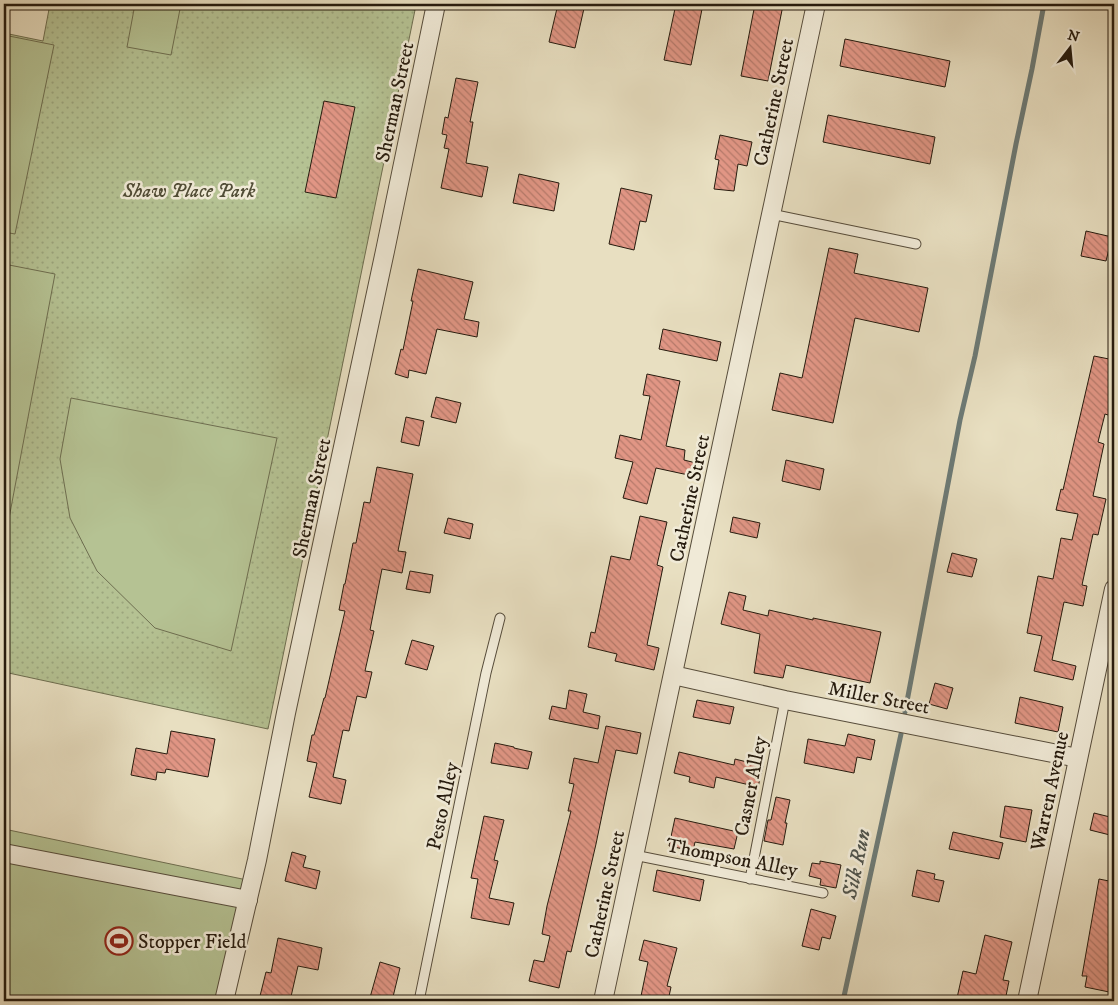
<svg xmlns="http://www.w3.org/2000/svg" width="1118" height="1005" font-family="'IM FELL DW Pica',serif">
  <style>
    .green { fill: url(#green-dots); stroke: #6e6e50 }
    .pitch { fill: #b5c293; stroke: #6e6e50 }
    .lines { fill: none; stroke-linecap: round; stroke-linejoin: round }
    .stream { stroke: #6c7a76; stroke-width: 5 }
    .building { fill: url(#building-back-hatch); stroke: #261b0e }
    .lane-casing { stroke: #564c3b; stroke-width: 11 }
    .street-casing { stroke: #564c3b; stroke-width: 20 }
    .lane { stroke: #f0ead7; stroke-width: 9 }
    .street { stroke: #f0ead7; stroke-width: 18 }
    .labels { text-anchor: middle; stroke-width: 5; stroke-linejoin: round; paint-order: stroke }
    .street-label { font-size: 20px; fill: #261b0e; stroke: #f0ead7 }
    .park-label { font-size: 20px; font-style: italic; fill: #514d36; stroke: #f0ead7 }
    .poi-label { font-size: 20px; fill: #261b0e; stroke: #f0ead7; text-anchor: start }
    .water-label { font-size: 21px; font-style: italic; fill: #4f534b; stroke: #f0ead7 }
  </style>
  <defs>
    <pattern id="green-dots" width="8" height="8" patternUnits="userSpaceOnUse" patternTransform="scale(1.25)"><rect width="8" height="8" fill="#b5c293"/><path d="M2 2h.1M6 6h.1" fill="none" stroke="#9ca67e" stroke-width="1.8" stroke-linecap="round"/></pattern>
    <pattern id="building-back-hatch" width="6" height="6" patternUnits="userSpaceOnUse" patternTransform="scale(1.25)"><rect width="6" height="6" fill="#e19685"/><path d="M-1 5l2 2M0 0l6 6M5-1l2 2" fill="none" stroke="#b67a6b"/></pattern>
  </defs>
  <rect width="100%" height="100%" fill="#e8dfc1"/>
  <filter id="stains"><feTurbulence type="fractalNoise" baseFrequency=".004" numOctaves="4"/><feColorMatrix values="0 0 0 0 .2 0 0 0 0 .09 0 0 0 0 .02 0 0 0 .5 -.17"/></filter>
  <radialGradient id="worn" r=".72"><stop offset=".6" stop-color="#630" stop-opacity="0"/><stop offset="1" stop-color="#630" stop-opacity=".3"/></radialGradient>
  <!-- green -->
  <path class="green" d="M 50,4 L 384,4 L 415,10 L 268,729 L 4,672 L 4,33 L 43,41 Z"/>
  <!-- pitch -->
  <g class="pitch">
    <path d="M 135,4 L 181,4 L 171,55 L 127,47 Z"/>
    <path d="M 4,35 L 54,45 L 15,234 L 4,232 Z"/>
    <path d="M 4,264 L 55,274 L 4,545 Z"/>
    <path d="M 71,398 L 277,438 L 231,651 L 155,628 L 97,571 L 70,518 L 60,459 Z"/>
    <path d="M 4,829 L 247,880 L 221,1001 L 4,1001 Z"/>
  </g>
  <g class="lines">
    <!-- stream -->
    <g class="stream">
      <path d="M 905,712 L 960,420 L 975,356 L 1016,144 L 1032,69 L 1044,4"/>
      <path d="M 843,1001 L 901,734"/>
    </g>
  </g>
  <!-- building -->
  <g class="building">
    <path d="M 558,4 L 585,4 L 575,48 L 549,42 Z"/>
    <path d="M 676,4 L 703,4 L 691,65 L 664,60 Z"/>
    <path d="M 755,4 L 776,4 L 783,5 L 768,81 L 741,76 Z"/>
    <path d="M 845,39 L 950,61 L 945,87 L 840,66 Z"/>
    <path d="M 456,78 L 478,82 L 470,122 L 473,122 L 466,163 L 488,167 L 482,197 L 441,188 L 449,149 L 444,148 L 447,135 L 442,134 L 445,117 L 448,118 Z"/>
    <path d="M 324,101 L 355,107 L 336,198 L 305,192 Z"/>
    <path d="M 828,115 L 935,137 L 930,164 L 823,142 Z"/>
    <path d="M 720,135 L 752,142 L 747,166 L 738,164 L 734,191 L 714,189 L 719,160 L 715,159 Z"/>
    <path d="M 519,174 L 559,183 L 554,211 L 513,203 Z"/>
    <path d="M 621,188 L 652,195 L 646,222 L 640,221 L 634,250 L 609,244 Z"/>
    <path d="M 1086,231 L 1112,237 L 1106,261 L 1081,256 Z"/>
    <path d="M 829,248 L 858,254 L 854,273 L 928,288 L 919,332 L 855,318 L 833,423 L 772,410 L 780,373 L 802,378 Z"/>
    <path d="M 418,269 L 473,282 L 464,319 L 479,322 L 477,337 L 437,329 L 426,374 L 409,370 L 408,378 L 395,374 L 401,349 L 403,350 L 413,301 L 411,301 Z"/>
    <path d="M 663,329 L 721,342 L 717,361 L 659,349 Z"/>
    <path d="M 1094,356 L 1114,360 L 1114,401 L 1111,416 L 1105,414 L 1098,442 L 1104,444 L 1093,496 L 1106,499 L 1098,535 L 1093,534 L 1082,585 L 1087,586 L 1083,606 L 1064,602 L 1052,660 L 1076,666 L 1073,680 L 1034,671 L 1042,636 L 1027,633 L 1038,576 L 1053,579 L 1061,538 L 1072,540 L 1078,514 L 1056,510 L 1061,489 L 1063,490 Z"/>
    <path d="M 647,374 L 680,381 L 666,446 L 685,450 L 684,460 L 696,463 L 693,476 L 656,468 L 647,504 L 623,498 L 633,462 L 615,458 L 620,435 L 641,440 L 650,396 L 643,395 Z"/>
    <path d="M 436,397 L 461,403 L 456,423 L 431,417 Z"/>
    <path d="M 406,417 L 424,421 L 419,446 L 401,442 Z"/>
    <path d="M 786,460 L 824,469 L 820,490 L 782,481 Z"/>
    <path d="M 377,467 L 413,474 L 398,551 L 406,552 L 402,573 L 382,569 L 370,630 L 374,631 L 365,671 L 372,672 L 366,698 L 357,696 L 349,731 L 343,730 L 333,777 L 346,780 L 341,804 L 309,797 L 317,763 L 307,761 L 312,735 L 314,735 L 324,698 L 325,698 L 345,611 L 339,610 L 344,584 L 345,584 L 353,543 L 356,543 L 364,502 L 370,503 Z"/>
    <path d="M 640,516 L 667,522 L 657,565 L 663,567 L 647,645 L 659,648 L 654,670 L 615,661 L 617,654 L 588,647 L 591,632 L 595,633 L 611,556 L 630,560 Z"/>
    <path d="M 733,517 L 760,523 L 757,538 L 730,532 Z"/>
    <path d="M 448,518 L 473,524 L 470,539 L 444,533 Z"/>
    <path d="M 952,553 L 977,559 L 972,577 L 947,572 Z"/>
    <path d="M 410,571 L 433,575 L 430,593 L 406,589 Z"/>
    <path d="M 729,592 L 746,596 L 743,610 L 768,616 L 769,610 L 813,620 L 813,618 L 881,632 L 870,683 L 786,665 L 783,678 L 754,673 L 760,634 L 721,624 Z"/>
    <path d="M 412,640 L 434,646 L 427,670 L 405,664 Z"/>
    <path d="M 935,683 L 953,688 L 947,709 L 929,704 Z"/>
    <path d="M 569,690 L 587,694 L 583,712 L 600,716 L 598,729 L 549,719 L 552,706 L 566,709 Z"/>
    <path d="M 1020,697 L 1063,707 L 1058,732 L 1015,723 Z"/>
    <path d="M 697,700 L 734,707 L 730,724 L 693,717 Z"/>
    <path d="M 606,726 L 641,733 L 637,754 L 616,750 L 607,791 L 596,844 L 571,952 L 567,951 L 559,988 L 529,981 L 534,960 L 544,962 L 550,936 L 542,934 L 547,906 L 571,811 L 568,811 L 574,784 L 569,783 L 574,758 L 598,763 Z"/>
    <path d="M 171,731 L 215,739 L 208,777 L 166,769 L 165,773 L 157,772 L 156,780 L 131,775 L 136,748 L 167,754 Z"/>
    <path d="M 848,734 L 875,740 L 871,760 L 857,757 L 854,773 L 804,763 L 808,739 L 845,746 Z"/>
    <path d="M 495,743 L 514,747 L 514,748 L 532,752 L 528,769 L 491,763 Z"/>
    <path d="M 679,752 L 734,765 L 735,759 L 763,766 L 758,787 L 716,777 L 714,788 L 689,782 L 690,777 L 674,773 Z"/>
    <path d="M 776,797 L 790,800 L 785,823 L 787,823 L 783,845 L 764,841 L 768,820 L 771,820 Z"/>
    <path d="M 1005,806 L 1032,810 L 1026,842 L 1000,837 Z"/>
    <path d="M 1094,813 L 1114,818 L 1114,836 L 1090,830 Z"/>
    <path d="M 484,816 L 504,820 L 494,860 L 498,861 L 489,898 L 514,903 L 509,925 L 471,918 L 478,879 L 471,878 Z"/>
    <path d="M 675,818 L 738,832 L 734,849 L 695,842 L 693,851 L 669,846 Z"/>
    <path d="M 953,832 L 1003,843 L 999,859 L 949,849 Z"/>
    <path d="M 292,852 L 306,856 L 303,867 L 320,871 L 316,889 L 285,881 Z"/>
    <path d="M 820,861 L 841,865 L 836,888 L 820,885 L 821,879 L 809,876 L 812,863 L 820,864 Z"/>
    <path d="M 657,870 L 704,880 L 700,901 L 653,891 Z"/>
    <path d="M 917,870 L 935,874 L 934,879 L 944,881 L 939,902 L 912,896 Z"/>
    <path d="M 1099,879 L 1114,882 L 1114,993 L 1085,987 L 1087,976 L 1082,976 Z"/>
    <path d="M 811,909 L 836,916 L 830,939 L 822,937 L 819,950 L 802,946 Z"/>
    <path d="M 985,935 L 1012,942 L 1003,980 L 1009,981 L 1005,1001 L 972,1001 L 957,998 L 963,971 L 976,974 Z"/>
    <path d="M 278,938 L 322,948 L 318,970 L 298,966 L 290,1001 L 279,1001 L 260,996 L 266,972 L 271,973 Z"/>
    <path d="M 644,940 L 677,948 L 667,986 L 671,987 L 668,1001 L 640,1001 L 648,962 L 639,960 Z"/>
    <path d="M 380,962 L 400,968 L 392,1001 L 369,1001 Z"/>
  </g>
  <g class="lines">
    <!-- lane casing -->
    <g class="lane-casing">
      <g id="lane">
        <path d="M 771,214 L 916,244"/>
        <path d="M 634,855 L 823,893"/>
        <path d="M 750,879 L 785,700"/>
        <path d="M 419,1001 L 486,673 L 500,618"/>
      </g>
    </g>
    <!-- street casing -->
    <g class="street-casing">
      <g id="street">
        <path d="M 673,675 L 785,700 L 1078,758"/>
        <path d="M 4,853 L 248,900"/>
        <path d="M 224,1001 L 257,860 L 286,713 L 385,251 L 436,4"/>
        <path d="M 603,1001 L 816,4"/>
        <path d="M 1027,1001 L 1114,589"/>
      </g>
    </g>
    <!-- lane -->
    <use href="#lane" class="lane"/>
    <!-- street -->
    <use href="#street" class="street"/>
  </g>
  <!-- icons -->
  <defs>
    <g id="stadium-ring" transform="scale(1.4375)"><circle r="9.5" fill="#f0ead7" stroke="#8f2418" stroke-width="1.5"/><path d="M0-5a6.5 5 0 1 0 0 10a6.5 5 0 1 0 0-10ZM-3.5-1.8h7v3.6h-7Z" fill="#8f2418"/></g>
  </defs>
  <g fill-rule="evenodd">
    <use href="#stadium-ring" x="119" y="941"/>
  </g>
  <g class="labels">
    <!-- street labels -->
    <g class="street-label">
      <text transform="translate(394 102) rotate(-78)" y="7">Sherman Street</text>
      <text transform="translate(773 102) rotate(-78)" y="7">Catherine Street</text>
      <text transform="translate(311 498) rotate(-78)" y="7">Sherman Street</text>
      <text transform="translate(689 498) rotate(-78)" y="7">Catherine Street</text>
      <text transform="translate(879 697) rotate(11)" y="7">Miller Street</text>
      <text transform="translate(750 786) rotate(-79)" y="7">Casner Alley</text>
      <text transform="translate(1049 791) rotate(-78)" y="7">Warren Avenue</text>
      <text transform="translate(442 806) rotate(-78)" y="7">Pesto Alley</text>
      <text transform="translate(732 857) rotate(11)" y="7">Thompson Alley</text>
      <text transform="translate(604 894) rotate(-78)" y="7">Catherine Street</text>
    </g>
    <!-- park labels -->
    <g class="park-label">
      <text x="189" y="197">Shaw Place Park</text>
    </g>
    <!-- poi labels -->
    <g class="poi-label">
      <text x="138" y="948">Stopper Field</text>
    </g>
    <!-- water labels -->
    <g class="water-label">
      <text transform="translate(856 864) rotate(-78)" y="7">Silk Run</text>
    </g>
  </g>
  <!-- margin -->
  <rect width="1118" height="1005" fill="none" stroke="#e8dfc1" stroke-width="20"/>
  <rect x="5" y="5" width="1108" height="995" fill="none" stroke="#261b0e" stroke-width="2.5"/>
  <rect x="10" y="10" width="1098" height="985" fill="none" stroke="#261b0e"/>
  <!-- north arrow -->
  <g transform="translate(1070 48) rotate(16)" stroke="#f0ead7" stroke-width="4" paint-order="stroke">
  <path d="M0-4L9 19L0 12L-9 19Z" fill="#261b0e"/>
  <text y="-8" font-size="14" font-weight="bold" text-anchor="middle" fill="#261b0e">N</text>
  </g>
  <rect width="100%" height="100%" filter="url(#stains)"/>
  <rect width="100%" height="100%" fill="url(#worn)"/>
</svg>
